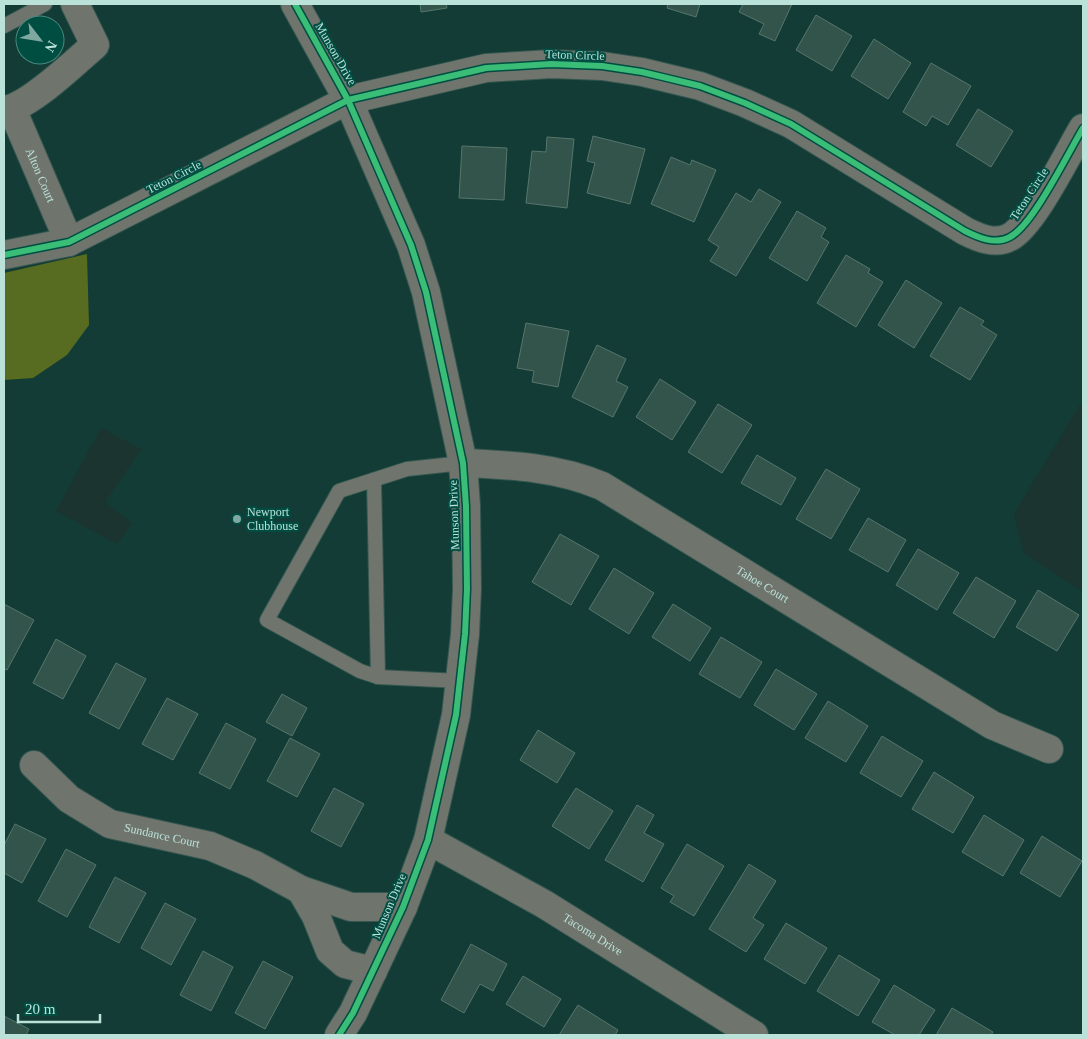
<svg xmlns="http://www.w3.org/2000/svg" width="1087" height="1039" font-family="'Times New Roman',serif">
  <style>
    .green { fill: #576b21 }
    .water { fill: #1c3430 }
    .building { fill: #33544a; stroke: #57766d }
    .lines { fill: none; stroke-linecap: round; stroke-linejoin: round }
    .lane-casing { stroke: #345750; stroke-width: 16 }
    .street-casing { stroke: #345750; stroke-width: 30 }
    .lane { stroke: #6f746d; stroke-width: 14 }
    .street { stroke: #6f746d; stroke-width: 28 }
    .cycleway-casing { stroke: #004d42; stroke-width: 9 }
    .cycleway { stroke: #3abd76; stroke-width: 6 }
    .poi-dot { fill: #7fa8a0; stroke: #004d42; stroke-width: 2 }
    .labels { text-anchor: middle; stroke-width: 4; stroke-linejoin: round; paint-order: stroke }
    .street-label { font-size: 12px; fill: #bae2d9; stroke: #004d42 }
    .poi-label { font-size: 12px; fill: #bae2d9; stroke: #004d42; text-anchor: start }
  </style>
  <rect width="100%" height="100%" fill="#123c35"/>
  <!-- green -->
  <path class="green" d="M 87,254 L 89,325 L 67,355 L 33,378 L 4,380 L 4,273 Z"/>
  <!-- water -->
  <g class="water">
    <path d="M 1083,400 L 1083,592 L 1024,553 L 1014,514 Z"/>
    <path d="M 101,428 L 141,449 L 105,502 L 132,523 L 117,544 L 56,511 Z"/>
  </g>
  <!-- building -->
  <g class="building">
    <path d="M 420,4 L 446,4 L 447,8 L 421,12 Z"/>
    <path d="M 668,4 L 700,4 L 696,17 L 667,8 Z"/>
    <path d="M 743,4 L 792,4 L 775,41 L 759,34 L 764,24 L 739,12 Z"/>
    <path d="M 816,15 L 852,36 L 832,71 L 796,50 Z"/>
    <path d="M 874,39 L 911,63 L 888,99 L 851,76 Z"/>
    <path d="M 931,63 L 971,86 L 948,125 L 932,116 L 926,126 L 903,112 Z"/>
    <path d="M 978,109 L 1013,131 L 991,167 L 956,145 Z"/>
    <path d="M 593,136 L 645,149 L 630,204 L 587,193 L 595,163 L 587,161 Z"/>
    <path d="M 547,137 L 574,139 L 567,208 L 526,203 L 532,151 L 546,152 Z"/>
    <path d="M 462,146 L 507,148 L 504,200 L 459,198 Z"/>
    <path d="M 671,157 L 690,165 L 692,160 L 716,170 L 694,222 L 651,204 Z"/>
    <path d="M 759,189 L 781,202 L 736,276 L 710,261 L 719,247 L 708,240 L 736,193 L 751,202 Z"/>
    <path d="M 797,211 L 826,228 L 821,237 L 829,242 L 807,281 L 769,258 Z"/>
    <path d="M 846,255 L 870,269 L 868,273 L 883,282 L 856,327 L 817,303 Z"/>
    <path d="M 906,280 L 942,303 L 914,348 L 878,325 Z"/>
    <path d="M 960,307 L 984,321 L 981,325 L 997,335 L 970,380 L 930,356 Z"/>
    <path d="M 526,323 L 569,331 L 558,387 L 532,382 L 534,371 L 517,368 Z"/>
    <path d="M 597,345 L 626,359 L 616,381 L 628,387 L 613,417 L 572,397 Z"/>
    <path d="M 660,379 L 696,402 L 672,440 L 636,417 Z"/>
    <path d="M 718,404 L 752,425 L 722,473 L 688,452 Z"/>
    <path d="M 757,455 L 796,478 L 781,505 L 741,483 Z"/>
    <path d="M 826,469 L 860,489 L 831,539 L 796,519 Z"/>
    <path d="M 868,518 L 906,540 L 888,572 L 849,550 Z"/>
    <path d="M 560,534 L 599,556 L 571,605 L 532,582 Z"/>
    <path d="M 918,549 L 959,573 L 937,610 L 896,585 Z"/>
    <path d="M 614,568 L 654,593 L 629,634 L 589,609 Z"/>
    <path d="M 976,577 L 1016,601 L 994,638 L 953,613 Z"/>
    <path d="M 1038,590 L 1079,615 L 1057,651 L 1016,627 Z"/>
    <path d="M 4,604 L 34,620 L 7,670 L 4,669 Z"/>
    <path d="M 673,604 L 711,628 L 690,661 L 652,637 Z"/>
    <path d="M 721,637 L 762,662 L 740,698 L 699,674 Z"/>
    <path d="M 56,639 L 86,656 L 63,699 L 33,683 Z"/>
    <path d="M 116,663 L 146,679 L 119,729 L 89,713 Z"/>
    <path d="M 776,669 L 817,694 L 794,730 L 754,705 Z"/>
    <path d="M 282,694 L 307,708 L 292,736 L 266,722 Z"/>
    <path d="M 167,698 L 198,714 L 173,760 L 142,744 Z"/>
    <path d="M 828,701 L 868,726 L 846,762 L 805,738 Z"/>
    <path d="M 226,723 L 256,739 L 230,789 L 199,773 Z"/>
    <path d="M 538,730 L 575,753 L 557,783 L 520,760 Z"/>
    <path d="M 882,736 L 923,761 L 901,797 L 860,773 Z"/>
    <path d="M 290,738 L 320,754 L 297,797 L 267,781 Z"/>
    <path d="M 934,772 L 974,797 L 953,833 L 912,809 Z"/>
    <path d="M 334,788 L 364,804 L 341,847 L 311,831 Z"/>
    <path d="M 576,788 L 613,811 L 589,849 L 552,826 Z"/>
    <path d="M 637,805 L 654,815 L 644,833 L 664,844 L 643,882 L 605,860 Z"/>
    <path d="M 984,815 L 1024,840 L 1003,876 L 962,852 Z"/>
    <path d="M 15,824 L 46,839 L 22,883 L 4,873 L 4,845 Z"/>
    <path d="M 1042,836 L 1082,861 L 1060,897 L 1020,873 Z"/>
    <path d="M 687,844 L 724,866 L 694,916 L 670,902 L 674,896 L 661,888 Z"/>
    <path d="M 66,849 L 96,865 L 67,917 L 38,901 Z"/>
    <path d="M 749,864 L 776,881 L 753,918 L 764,925 L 746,952 L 709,929 Z"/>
    <path d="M 115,877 L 146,893 L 119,943 L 89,927 Z"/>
    <path d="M 165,903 L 196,919 L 171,965 L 141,948 Z"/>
    <path d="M 786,923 L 827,948 L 805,984 L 764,959 Z"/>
    <path d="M 471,944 L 507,964 L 493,991 L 480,984 L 464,1013 L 441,1000 Z"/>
    <path d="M 203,951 L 233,967 L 211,1011 L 180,995 Z"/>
    <path d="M 839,955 L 880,980 L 858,1016 L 817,991 Z"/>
    <path d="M 263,961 L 293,977 L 265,1029 L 235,1013 Z"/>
    <path d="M 523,976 L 561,999 L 544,1027 L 506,1004 Z"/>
    <path d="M 894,985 L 935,1010 L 919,1035 L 895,1035 L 872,1022 Z"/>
    <path d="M 578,1005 L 618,1030 L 615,1035 L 559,1035 Z"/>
    <path d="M 952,1008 L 993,1032 L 991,1035 L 936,1035 Z"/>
    <path d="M 4,1016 L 29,1029 L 26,1035 L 4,1035 Z"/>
  </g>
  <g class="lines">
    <!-- lane casing -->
    <g class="lane-casing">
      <g id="lane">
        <path d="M 4,26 L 45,4"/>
        <path d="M 374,480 L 378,677"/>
        <path d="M 460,681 L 378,677 L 360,671 L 267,620 L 339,491 L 407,469 L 463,463"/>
      </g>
    </g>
    <!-- street casing -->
    <g class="street-casing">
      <g id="street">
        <path d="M 295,4 L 348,100 L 411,245 L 426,292 L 463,463 L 466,506 L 467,589 L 465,634 L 456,715 L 428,840 L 403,907 L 353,1013 L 339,1035"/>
        <path id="s1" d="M 12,109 L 69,242"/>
        <path d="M 4,110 C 28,108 75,62 95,45 L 75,4"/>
        <path d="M 4,255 L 69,242 L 348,100 L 486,68 L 551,64 L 602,66 L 642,72 L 700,86 L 745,103 L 791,124 L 965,231 C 979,238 995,245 1010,237 C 1033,225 1068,153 1083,128"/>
        <path id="s2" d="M 463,463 C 511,465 557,467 602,486 L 992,725 L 1049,749"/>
        <path id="s3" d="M 34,765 L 69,799 L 110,824 L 210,846 L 255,865 L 301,890 L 351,907 L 403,907"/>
        <path id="s4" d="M 428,840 L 544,904 L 754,1035"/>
        <path d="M 301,890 L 316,916 L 330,951 L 345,964 L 373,971"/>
      </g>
    </g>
    <!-- lane -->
    <use href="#lane" class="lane"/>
    <!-- street -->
    <use href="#street" class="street"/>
    <!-- cycleway casing -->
    <g class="cycleway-casing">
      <g id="cycleway">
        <path d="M 295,4 L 348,100 L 411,245 L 426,292 L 463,463 L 466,506 L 467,589 L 465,634 L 456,715 L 428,840 L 403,907 L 353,1013 L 339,1035"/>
        <path d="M 4,255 L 69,242 L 348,100 L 486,68 L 551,64 L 602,66 L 642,72 L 700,86 L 745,103 L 791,124 L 965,231 C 979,238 995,245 1010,237 C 1033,225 1068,153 1083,128"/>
      </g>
    </g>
    <!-- cycleway -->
    <use href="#cycleway" class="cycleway"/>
  </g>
  <!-- markers -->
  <circle class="poi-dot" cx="237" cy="519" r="5"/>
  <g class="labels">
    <!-- street labels -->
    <g class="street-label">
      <text transform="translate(336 54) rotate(60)" y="4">Munson Drive</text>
      <text transform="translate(575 55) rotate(2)" y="4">Teton Circle</text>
      <text dy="4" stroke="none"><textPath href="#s1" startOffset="72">Alton Court</textPath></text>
      <text transform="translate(174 177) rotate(-27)" y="4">Teton Circle</text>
      <text transform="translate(1029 194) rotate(-57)" y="4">Teton Circle</text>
      <text transform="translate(454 515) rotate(-92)" y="4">Munson Drive</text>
      <text dy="4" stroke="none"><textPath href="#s2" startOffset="330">Tahoe Court</textPath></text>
      <text dy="4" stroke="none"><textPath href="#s3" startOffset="150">Sundance Court</textPath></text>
      <text transform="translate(389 906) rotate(-67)" y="4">Munson Drive</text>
      <text dy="4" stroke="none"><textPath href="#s4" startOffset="190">Tacoma Drive</textPath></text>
    </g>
    <!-- poi labels -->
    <g class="poi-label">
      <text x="247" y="516">Newport<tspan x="247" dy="14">Clubhouse</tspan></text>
    </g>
  </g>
  <!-- border -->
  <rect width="1087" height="1039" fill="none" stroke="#bae2d9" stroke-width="10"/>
  <!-- north arrow -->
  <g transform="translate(40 40) rotate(121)"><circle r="24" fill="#004d42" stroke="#4a897e"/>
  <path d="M0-4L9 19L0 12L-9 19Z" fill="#7fa8a0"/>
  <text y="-8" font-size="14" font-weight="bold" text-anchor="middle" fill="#bae2d9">N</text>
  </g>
  <!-- scale -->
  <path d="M18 1014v8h82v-8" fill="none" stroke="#bae2d9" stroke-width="2.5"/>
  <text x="25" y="1014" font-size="15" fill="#bae2d9" stroke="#004d42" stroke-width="4" paint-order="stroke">20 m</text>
</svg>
